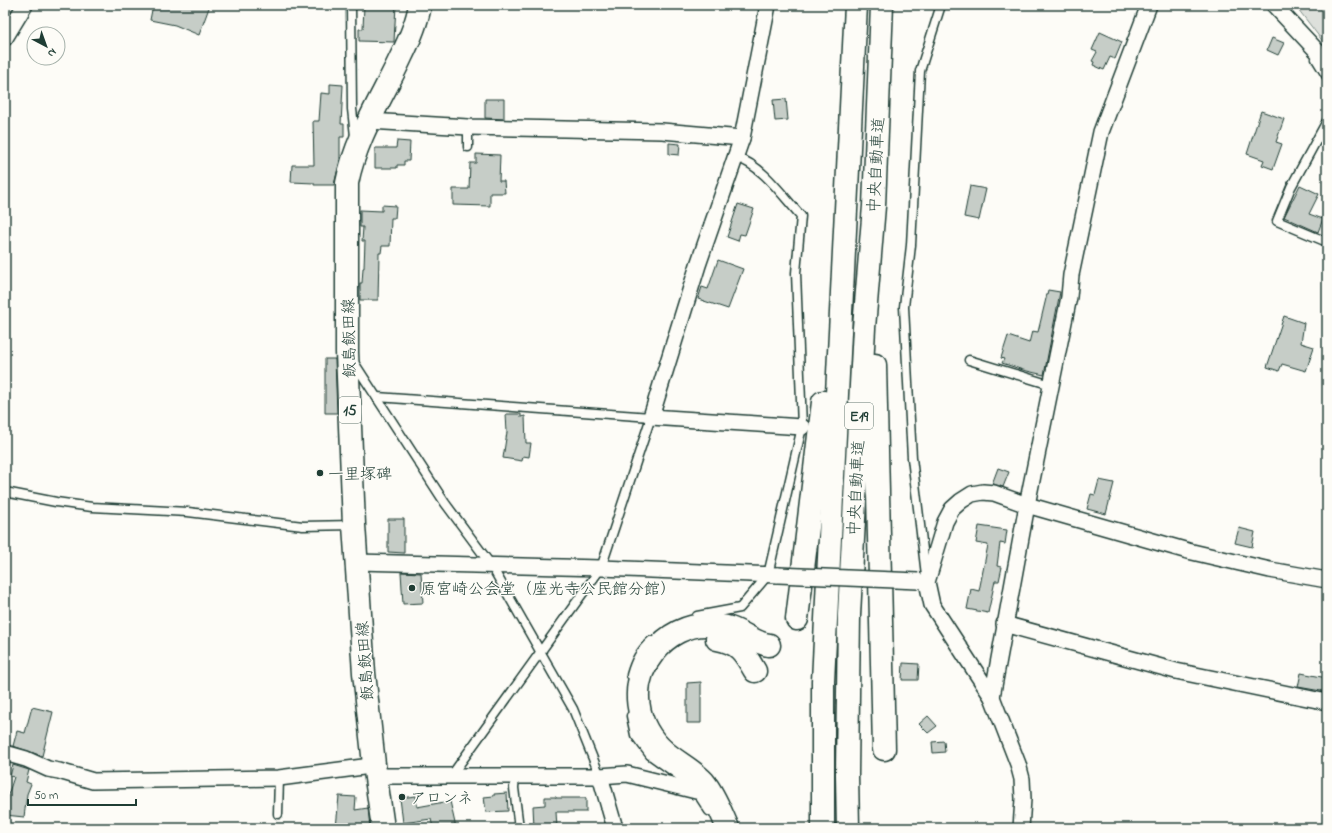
<svg xmlns="http://www.w3.org/2000/svg" width="1332" height="833" font-family="'Indie Flower','Klee One',sans-serif">
  <style>
    .green { fill: #dde0db; stroke: #7e8e88 }
    .building { fill: #c6cdc7; stroke: #1f3d34 }
    .lines { fill: none; stroke-linecap: round; stroke-linejoin: round }
    .service-casing { stroke: #1f3d34; stroke-width: 11 }
    .minor-casing { stroke: #1f3d34; stroke-width: 18 }
    .primary-casing { stroke: #1f3d34; stroke-width: 25 }
    .motorway-casing { stroke: #1f3d34; stroke-width: 25 }
    .service { stroke: #fdfcf7; stroke-width: 8 }
    .minor { stroke: #fdfcf7; stroke-width: 15 }
    .primary { stroke: #fdfcf7; stroke-width: 22 }
    .motorway { stroke: #fdfcf7; stroke-width: 22 }
    .minor-bridge-casing { stroke: #1f3d34; stroke-width: 18; stroke-linecap: butt }
    .minor-bridge { stroke: #fdfcf7; stroke-width: 15 }
    .poi-dot { fill: #1f3d34; stroke: #fdfcf7; stroke-width: 1.5 }
    .labels { text-anchor: middle; stroke-width: 3; stroke-linejoin: round; paint-order: stroke }
    .shield { fill: #fdfcf7; stroke: #62766e; stroke-width: 1 }
    .shield-label { font-size: 15px; font-weight: bold; fill: #1f3d34 }
    .street-label { font-size: 16px; fill: #1f3d34; stroke: #fdfcf7 }
    .poi-label { font-size: 16px; fill: #1f3d34; stroke: #fdfcf7; text-anchor: start }
  </style>
  <rect width="100%" height="100%" fill="#fdfcf7"/>
  <filter id="ink" filterUnits="userSpaceOnUse"><feTurbulence type="fractalNoise" baseFrequency=".025" numOctaves="2"/><feDisplacementMap in="SourceGraphic" scale="8" xChannelSelector="R" yChannelSelector="G"/><feConvolveMatrix kernelMatrix="1 2 1 2 8 2 1 2 1" color-interpolation-filters="sRGB"/></filter>
  <g filter="url(#ink)">
    <!-- green -->
    <path class="green" d="M 1295,5 L 1327,5 L 1327,47 Z"/>
    <!-- building -->
    <g class="building">
      <path d="M 153,5 L 210,5 L 199,35 L 175,25 L 150,20 Z"/>
      <path d="M 364,5 L 396,5 L 394,42 L 359,41 L 359,29 L 363,29 Z"/>
      <path d="M 1100,32 L 1122,42 L 1115,59 L 1110,57 L 1104,70 L 1093,65 L 1094,62 L 1092,61 L 1097,52 L 1092,50 Z"/>
      <path d="M 1272,38 L 1284,43 L 1278,55 L 1267,50 Z"/>
      <path d="M 330,84 L 343,85 L 341,124 L 344,124 L 344,137 L 340,137 L 340,160 L 334,185 L 314,185 L 314,183 L 291,182 L 292,165 L 314,165 L 313,121 L 319,121 L 321,93 L 330,94 Z"/>
      <path d="M 485,99 L 504,99 L 504,119 L 485,118 Z"/>
      <path d="M 786,99 L 788,120 L 775,121 L 773,100 Z"/>
      <path d="M 1261,111 L 1284,119 L 1276,142 L 1282,144 L 1273,169 L 1262,165 L 1264,160 L 1247,154 Z"/>
      <path d="M 397,141 L 410,142 L 409,161 L 404,161 L 404,165 L 397,165 L 397,168 L 375,168 L 375,148 L 396,148 Z"/>
      <path d="M 669,143 L 680,144 L 679,155 L 669,154 Z"/>
      <path d="M 476,154 L 500,155 L 499,181 L 504,181 L 505,193 L 490,193 L 490,206 L 453,205 L 453,189 L 469,189 L 470,163 L 476,163 Z"/>
      <path d="M 1300,185 L 1319,194 L 1309,214 L 1323,219 L 1318,232 L 1284,217 Z"/>
      <path d="M 970,186 L 986,189 L 979,220 L 964,217 Z"/>
      <path d="M 738,204 L 754,209 L 745,235 L 740,234 L 738,241 L 727,237 Z"/>
      <path d="M 382,205 L 396,206 L 395,218 L 391,218 L 390,246 L 382,246 L 381,253 L 379,253 L 378,300 L 360,300 L 360,283 L 362,283 L 363,268 L 364,268 L 365,241 L 362,241 L 363,227 L 360,227 L 360,210 L 382,211 Z"/>
      <path d="M 718,260 L 743,269 L 728,309 L 698,299 L 702,287 L 708,289 Z"/>
      <path d="M 1048,290 L 1060,292 L 1044,375 L 1023,370 L 1002,363 L 1004,359 L 1001,358 L 1008,336 L 1029,343 L 1032,331 L 1038,332 Z"/>
      <path d="M 1284,316 L 1304,323 L 1301,343 L 1314,347 L 1306,371 L 1282,364 L 1279,371 L 1267,367 Z"/>
      <path d="M 325,359 L 335,359 L 337,413 L 325,413 Z"/>
      <path d="M 506,414 L 521,414 L 521,417 L 525,416 L 526,443 L 531,443 L 529,457 L 523,456 L 522,461 L 503,458 L 507,432 Z"/>
      <path d="M 998,468 L 1009,472 L 1003,487 L 992,484 Z"/>
      <path d="M 1099,480 L 1114,483 L 1106,514 L 1087,509 L 1091,494 L 1095,495 Z"/>
      <path d="M 388,519 L 404,519 L 404,553 L 388,552 Z"/>
      <path d="M 979,526 L 1007,530 L 1005,544 L 1000,543 L 997,566 L 1002,567 L 999,581 L 995,581 L 988,613 L 967,609 L 971,589 L 979,591 L 988,545 L 976,543 Z"/>
      <path d="M 1239,528 L 1255,532 L 1252,547 L 1235,543 Z"/>
      <path d="M 401,572 L 421,573 L 423,603 L 403,604 Z"/>
      <path d="M 903,663 L 919,664 L 918,680 L 902,680 Z"/>
      <path d="M 1301,673 L 1327,678 L 1327,692 L 1298,687 Z"/>
      <path d="M 701,682 L 701,723 L 687,723 L 687,683 Z"/>
      <path d="M 32,707 L 53,712 L 42,756 L 13,746 L 17,731 L 25,733 Z"/>
      <path d="M 928,716 L 937,726 L 928,733 L 919,724 Z"/>
      <path d="M 944,741 L 945,752 L 933,753 L 932,742 Z"/>
      <path d="M 13,765 L 29,770 L 26,782 L 31,784 L 27,794 L 24,817 L 5,815 L 5,804 L 14,777 L 10,776 Z"/>
      <path d="M 507,793 L 508,811 L 486,812 L 484,797 L 494,796 L 494,794 Z"/>
      <path d="M 339,796 L 356,797 L 355,810 L 368,808 L 370,828 L 336,828 Z"/>
      <path d="M 416,796 L 417,807 L 450,801 L 456,828 L 433,828 L 431,819 L 403,823 L 400,798 Z"/>
      <path d="M 545,797 L 556,797 L 556,798 L 586,798 L 586,812 L 556,812 L 557,828 L 534,828 L 533,806 L 545,805 Z"/>
    </g>
    <g class="lines">
      <!-- service casing -->
      <g class="service-casing">
        <g id="service">
          <path d="M 351,5 L 352,109 L 355,136"/>
          <path d="M 1316,59 L 1327,77"/>
          <path d="M 1327,121 L 1291,187 L 1277,221 L 1327,242"/>
          <path d="M 468,147 L 468,127"/>
          <path d="M 969,360 L 1051,385"/>
          <path d="M 353,361 L 445,503 L 491,565 L 573,709 L 600,776"/>
          <path d="M 377,397 L 651,417 L 601,568 L 451,776"/>
          <path d="M 5,492 L 56,502 L 92,507 L 188,512 L 303,526 L 354,525"/>
          <path d="M 926,575 L 912,458 L 904,307 L 911,245 L 920,71 L 941,5"/>
          <path d="M 697,616 L 740,608 L 768,575 L 802,427 L 796,273 L 801,216 C 782,195 763,166 736,157"/>
          <path d="M 631,675 C 635,661 640,651 651,641"/>
          <path d="M 631,716 L 635,735 L 650,755 L 678,775 L 696,791 L 709,811"/>
          <path d="M 515,776 L 514,788 L 519,828"/>
          <path d="M 278,814 L 279,778"/>
        </g>
      </g>
      <!-- minor casing -->
      <g class="minor-casing">
        <g id="minor">
          <path d="M 768,5 L 742,138 L 698,265 L 651,417 L 802,427"/>
          <path d="M 1274,5 L 1318,52 L 1327,63"/>
          <path d="M 5,38 L 25,5"/>
          <path d="M 369,121 L 468,127 L 662,131 L 742,138"/>
          <path d="M 357,562 L 601,568 L 778,575"/>
          <path d="M 1004,624 L 1176,671 L 1327,702"/>
          <path d="M 992,697 L 1027,505 L 1069,297 L 1071,275 L 1101,132 L 1149,5"/>
          <path d="M 5,753 L 26,759 L 48,769 L 59,771 L 93,781 L 279,778 L 363,767 L 374,764"/>
          <path d="M 376,776 L 600,776 L 627,774 L 696,791"/>
          <path d="M 600,776 L 615,828"/>
          <path d="M 1021,828 L 1023,799 L 1022,779 L 1018,764 L 992,697 L 932,605 L 927,582 L 945,522 L 952,509 L 961,501 L 972,494 L 983,492 L 994,493 L 1027,505 L 1188,551 L 1270,570 L 1327,580"/>
        </g>
      </g>
      <!-- primary casing -->
      <g class="primary-casing">
        <path id="primary" d="M 383,828 L 374,764 L 364,673 L 354,525 L 347,352 L 347,183 C 356,137 382,98 401,57 C 409,41 417,23 420,5"/>
      </g>
      <!-- motorway casing -->
      <g class="motorway-casing">
        <g id="motorway">
          <path d="M 875,365 L 884,749"/>
          <path d="M 797,619 L 823,402"/>
          <path d="M 717,639 C 739,643 744,652 755,671"/>
          <path d="M 728,828 C 721,813 715,795 704,782 C 693,770 678,763 665,752 C 635,726 628,684 654,652 C 667,635 688,624 709,625 C 716,625 724,626 730,628 C 745,633 754,643 769,645"/>
          <path d="M 823,828 L 823,681 L 856,5"/>
          <path d="M 848,828 L 847,774 L 849,615 L 864,328 L 874,206 L 882,5"/>
        </g>
      </g>
      <!-- service -->
      <use href="#service" class="service"/>
      <!-- minor -->
      <use href="#minor" class="minor"/>
      <!-- primary -->
      <use href="#primary" class="primary"/>
      <!-- motorway -->
      <use href="#motorway" class="motorway"/>
      <!-- minor-bridge casing -->
      <g class="minor-bridge-casing">
        <path id="minor-bridge" d="M 778,575 L 918,581"/>
      </g>
      <!-- minor-bridge -->
      <use href="#minor-bridge" class="minor-bridge"/>
    </g>
  </g>
  <!-- markers -->
  <g class="poi-dot">
    <circle cx="320" cy="473" r="4"/>
    <circle cx="412" cy="588" r="4"/>
    <circle cx="402" cy="797" r="4"/>
  </g>
  <g class="labels">
    <!-- shield labels -->
    <g class="shield">
      <rect x="339" y="397" width="22" height="26" rx="3"/>
      <rect x="845" y="403" width="28" height="26" rx="3"/>
    </g>
    <g class="shield-label">
      <text x="350" y="415">15</text>
      <text x="859" y="421">E19</text>
    </g>
    <!-- street labels -->
    <g class="street-label">
      <text transform="translate(875 165) rotate(-87)" y="6">中央自動車道</text>
      <text transform="translate(348 338) rotate(-91)" y="6">飯島飯田線</text>
      <text transform="translate(855 488) rotate(-87)" y="6">中央自動車道</text>
      <text transform="translate(364 661) rotate(-94)" y="6">飯島飯田線</text>
    </g>
    <!-- poi labels -->
    <g class="poi-label">
      <text x="328" y="479">一里塚碑</text>
      <text x="420" y="594">原宮崎公会堂（座光寺公民館分館）</text>
      <text x="410" y="803">アロンネ</text>
    </g>
  </g>
  <!-- margin -->
  <rect width="1332" height="833" fill="none" stroke="#fdfcf7" stroke-width="20"/>
  <rect x="10" y="10" width="1312" height="813" fill="none" stroke="#1f3d34" stroke-width="1.5" filter="url(#ink)"/>
  <!-- north arrow -->
  <g transform="translate(46 46) rotate(139)"><circle r="19" fill="#fdfcf7" stroke="#a4b0a9"/>
  <path d="M0-3L7 15L0 10L-7 15Z" fill="#1f3d34"/>
  <text y="-6" font-size="11" font-weight="bold" text-anchor="middle" fill="#1f3d34">N</text>
  </g>
  <!-- scale -->
  <path d="M28 799v6h108v-6" fill="none" stroke="#1f3d34" stroke-width="2"/>
  <text x="34" y="799" font-size="12" fill="#1f3d34" stroke="#fdfcf7" stroke-width="3" paint-order="stroke">50 m</text>
</svg>
